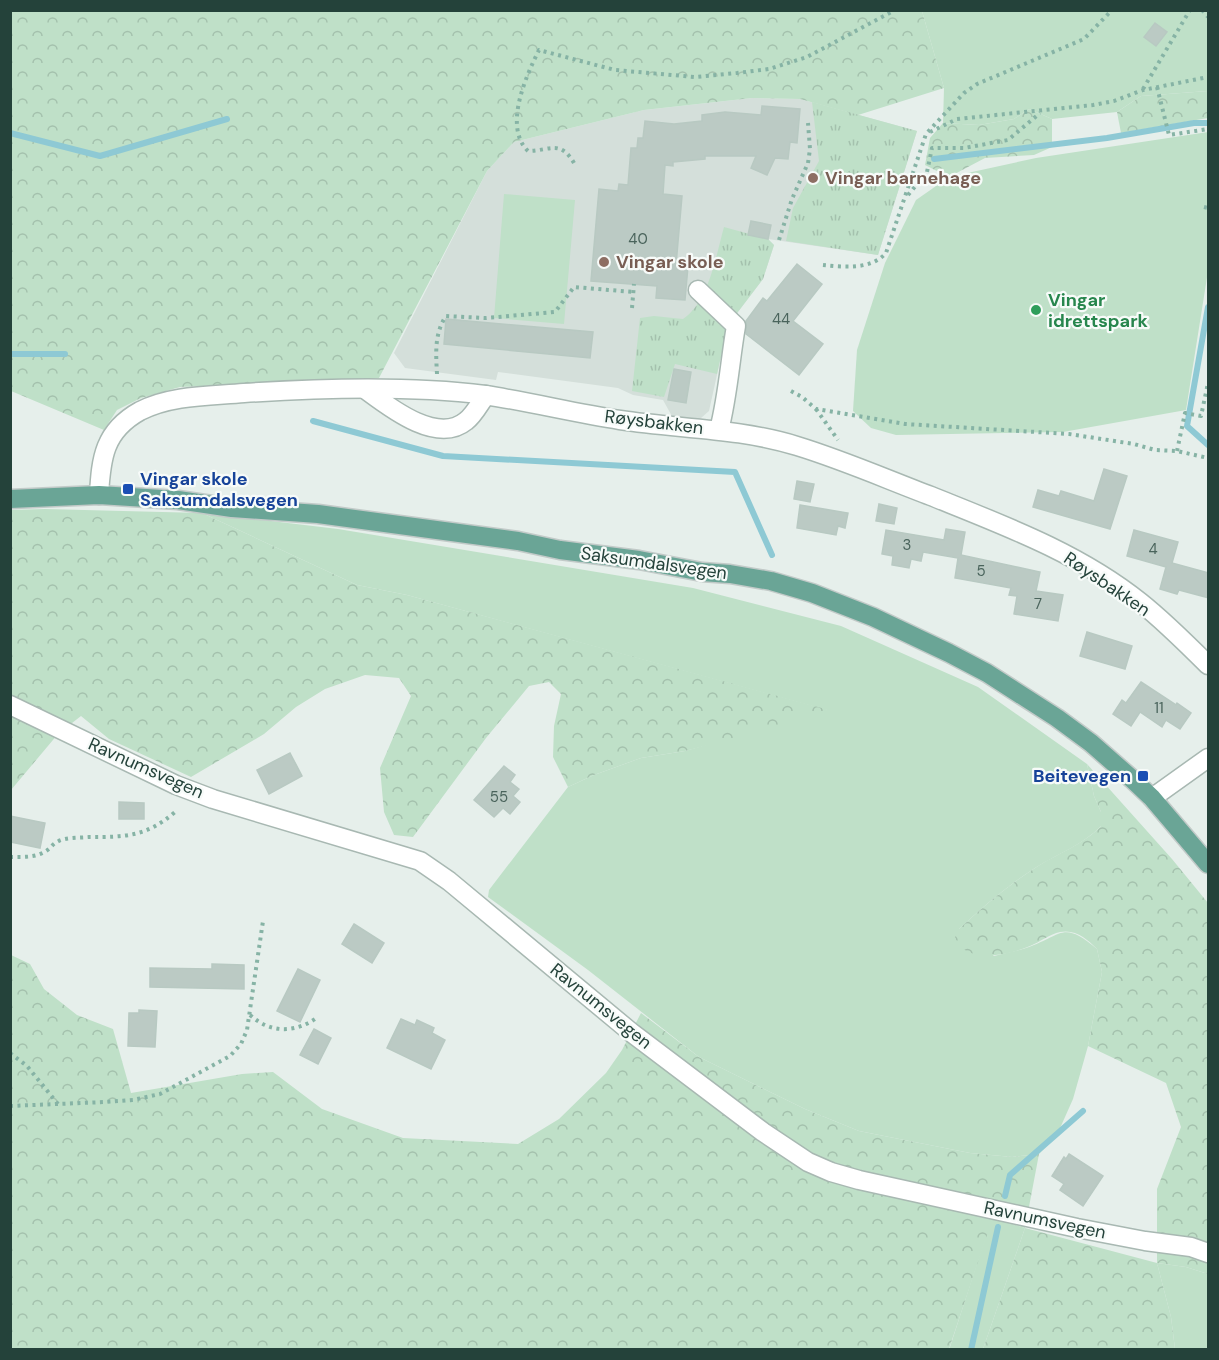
<svg xmlns="http://www.w3.org/2000/svg" width="1219" height="1360" font-family="'DM Sans',sans-serif">
  <style>
    .built { fill: #d4dfda }
    .green { fill: #bfe0c8 }
    .forest { fill: url(#forest-crowns) }
    .park { fill: url(#park-tufts) }
    .lines { fill: none; stroke-linecap: round; stroke-linejoin: round }
    .stream { stroke: #8ec9d4; stroke-width: 6 }
    .building { fill: #bbcac4; stroke: #b8c9c2; stroke-width: 1.5 }
    .minor-casing { stroke: #a8b8b2; stroke-width: 21 }
    .major-casing { stroke: #c2cac8; stroke-width: 21 }
    .path { stroke: #86b3a5; stroke-width: 4; stroke-dasharray: 3 4.5; stroke-linecap: butt }
    .minor { stroke: #fff; stroke-width: 18 }
    .major { stroke: #6aa596; stroke-width: 18 }
    .education-dot { fill: #8d6e63; stroke: #f7fbf9; stroke-width: 2 }
    .leisure-dot { fill: #2e9e5b; stroke: #f7fbf9; stroke-width: 2 }
    .transit-dot { fill: #1a4fb4; stroke: #f7fbf9; stroke-width: 2 }
    .labels { text-anchor: middle; stroke-width: 4.5; stroke-linejoin: round; paint-order: stroke }
    .number-label { font-size: 15px; fill: #4a645c }
    .education-label { font-size: 18px; font-weight: bold; fill: #785e54; stroke: #f7fbf9; text-anchor: start }
    .leisure-label { font-size: 18px; font-weight: bold; fill: #27864d; stroke: #f7fbf9; text-anchor: start }
    .street-label { font-size: 18px; fill: #24423a; stroke: #f7fbf9 }
    .transit-label { font-size: 18px; font-weight: bold; fill: #164399; stroke: #f7fbf9; text-anchor: start }
  </style>
  <defs>
    <pattern id="forest-crowns" width="20" height="18" patternUnits="userSpaceOnUse" patternTransform="scale(1.5)"><rect width="20" height="18" fill="#bfe0c8"/><path d="M2 6a3 3 0 1 1 6 0M12 15a3 3 0 1 1 6 0" fill="none" stroke="#a4c1ad"/></pattern>
    <pattern id="park-tufts" width="24" height="20" patternUnits="userSpaceOnUse" patternTransform="scale(1.5)"><rect width="24" height="20" fill="#bfe0c8"/><path d="M3 7l-1-3M5 7V3M7 7l1-3M15 17l-1-3M17 17v-4M19 17l1-3" fill="none" stroke="#a4c1ad"/></pattern>
  </defs>
  <rect width="100%" height="100%" fill="#e6efeb"/>
  <!-- built -->
  <path class="built" d="M 752,98 L 800,99 L 917,131 L 878,255 L 768,239 L 774,245 L 763,279 L 728,325 L 709,411 L 701,418 L 693,421 L 673,418 L 663,400 L 633,395 L 618,388 L 498,372 L 496,380 L 405,368 L 394,353 L 487,171 L 514,142 L 644,110 Z"/>
  <!-- green -->
  <g class="green">
    <path d="M 922,11 L 1208,11 L 1208,91 L 1141,96 L 1117,112 L 1052,119 L 1029,109 L 1014,119 L 979,125 L 943,123 L 944,88 Z"/>
    <path d="M 1208,132 L 1208,271 L 1186,410 L 1063,432 L 896,435 L 871,428 L 853,411 L 857,350 L 885,263 L 916,200 L 949,177 L 1036,158 Z"/>
    <path d="M 504,194 L 575,200 L 564,324 L 494,318 Z"/>
    <path d="M 202,513 L 338,529 L 693,588 L 841,626 L 978,687 L 1087,764 L 1094,796 L 1101,812 L 1101,826 C 1083,845 1057,854 1035,868 C 1007,886 983,907 959,929 L 994,956 C 1005,953 1016,951 1026,948 C 1062,936 1062,919 1097,949 L 1102,972 L 1088,1046 L 1073,1099 L 1057,1135 L 1039,1154 L 1012,1157 L 970,1153 L 859,1131 L 805,1109 L 699,1057 L 588,970 L 488,897 L 489,890 L 568,787 L 594,775 L 641,758 L 685,751 L 827,710 L 407,595 L 357,585 Z"/>
    <path d="M 992,1217 L 1025,1228 L 983,1349 L 949,1350 Z"/>
    <path d="M 1157,1263 L 1186,1267 L 1208,1274 L 1208,1349 L 1175,1349 L 1171,1317 Z"/>
  </g>
  <!-- forest -->
  <g class="forest">
    <path d="M 10,11 L 922,11 L 944,88 L 858,115 L 800,99 L 752,98 L 644,110 L 514,142 L 487,171 L 379,378 L 180,387 L 141,398 L 117,410 L 104,430 L 11,391 Z"/>
    <path d="M 1208,91 L 1208,118 L 1121,133 L 1117,112 L 1141,96 Z"/>
    <path d="M 1029,109 L 1052,119 L 1052,147 L 1034,155 L 985,158 L 949,177 L 925,165 L 930,138 L 943,123 L 979,125 L 1014,119 Z"/>
    <path d="M 45,509 L 202,513 L 357,585 L 407,595 L 829,710 L 748,735 L 685,751 L 641,758 L 594,775 L 568,787 L 553,757 L 554,726 L 561,694 L 549,682 L 529,686 L 486,738 L 413,837 L 394,835 L 384,812 L 380,768 L 411,696 L 399,678 L 365,675 L 325,689 L 296,707 L 264,734 L 191,777 L 109,739 L 81,716 L 58,734 L 11,790 L 11,510 Z"/>
    <path d="M 1087,764 L 1172,859 L 1208,903 L 1208,1274 L 1186,1267 L 1157,1263 L 1171,1317 L 1175,1349 L 983,1349 L 1025,1228 L 993,1217 L 949,1349 L 11,1350 L 11,955 L 30,964 L 44,989 L 77,1015 L 113,1029 L 131,1093 L 242,1074 L 273,1072 L 322,1109 L 403,1138 L 518,1144 L 559,1119 L 606,1073 L 622,1050 L 641,1013 L 699,1057 L 805,1109 L 859,1131 L 970,1153 L 1012,1157 L 1039,1154 L 1025,1228 L 1157,1263 L 1157,1189 L 1181,1127 L 1166,1083 L 1088,1046 L 1102,972 L 1097,949 C 1087,939 1076,929 1060,932 C 1050,934 1040,942 1030,946 C 1010,955 964,965 955,937 L 959,929 C 983,907 1007,886 1035,868 C 1056,854 1083,845 1101,826 L 1101,812 L 1094,796 Z"/>
  </g>
  <!-- park -->
  <g class="park">
    <path d="M 812,102 L 917,131 L 878,255 L 786,241 L 793,208 L 819,161 Z"/>
    <path d="M 724,227 L 768,239 L 774,245 L 763,279 L 728,325 L 717,374 L 675,364 L 664,397 L 632,391 L 640,318 L 654,316 L 683,319 C 709,302 716,255 724,227 Z"/>
  </g>
  <g class="lines">
    <!-- stream -->
    <g class="stream">
      <path d="M 10,133 L 100,156 L 227,119"/>
      <path d="M 934,159 L 1107,138 L 1194,123 L 1208,123"/>
      <path d="M 1208,307 L 1187,426 L 1208,445"/>
      <path d="M 10,354 L 65,354"/>
      <path d="M 313,421 L 443,456 L 735,472 L 772,555"/>
      <path d="M 1005,1196 L 1010,1175 L 1083,1111"/>
      <path d="M 971,1350 L 998,1227"/>
    </g>
  </g>
  <!-- building -->
  <g class="building">
    <path d="M 1155,23 L 1167,32 L 1156,46 L 1144,37 Z"/>
    <path d="M 762,106 L 800,109 L 797,143 L 790,142 L 788,159 L 775,158 L 767,175 L 751,168 L 756,156 L 705,156 L 705,159 L 673,162 L 673,166 L 665,165 L 663,194 L 682,196 L 676,265 L 688,266 L 685,300 L 656,298 L 657,286 L 591,281 L 599,189 L 618,191 L 619,184 L 628,185 L 631,148 L 637,148 L 638,138 L 643,138 L 645,121 L 674,124 L 702,121 L 702,115 L 725,112 L 761,115 Z"/>
    <path d="M 751,221 L 771,225 L 768,239 L 748,235 Z"/>
    <path d="M 797,264 L 822,284 L 793,321 L 823,344 L 799,375 L 746,334 L 746,321 L 763,298 L 767,301 Z"/>
    <path d="M 446,319 L 593,332 L 590,358 L 444,344 Z"/>
    <path d="M 674,369 L 691,372 L 686,403 L 668,400 Z"/>
    <path d="M 1104,469 L 1127,476 L 1110,529 L 1033,507 L 1038,490 L 1059,496 L 1061,491 L 1094,501 Z"/>
    <path d="M 797,481 L 814,484 L 810,502 L 794,499 Z"/>
    <path d="M 879,504 L 897,508 L 894,524 L 876,521 Z"/>
    <path d="M 800,505 L 848,513 L 845,528 L 838,526 L 836,535 L 797,528 Z"/>
    <path d="M 946,529 L 965,532 L 961,555 L 1040,572 L 1036,591 L 1063,595 L 1058,621 L 1014,614 L 1017,596 L 1009,595 L 1011,588 L 955,578 L 958,558 L 923,552 L 921,561 L 911,559 L 909,568 L 892,565 L 893,556 L 882,554 L 886,530 L 944,540 Z"/>
    <path d="M 1134,530 L 1178,542 L 1172,563 L 1209,573 L 1209,598 L 1179,590 L 1177,594 L 1160,589 L 1166,567 L 1127,556 Z"/>
    <path d="M 1087,632 L 1132,646 L 1125,669 L 1080,656 Z"/>
    <path d="M 1141,682 L 1176,705 L 1177,703 L 1191,713 L 1180,729 L 1166,720 L 1162,727 L 1140,712 L 1131,726 L 1113,714 L 1122,700 L 1126,703 Z"/>
    <path d="M 290,753 L 302,776 L 269,794 L 257,770 Z"/>
    <path d="M 504,766 L 515,775 L 510,782 L 519,789 L 513,796 L 520,802 L 510,814 L 503,808 L 494,817 L 474,800 Z"/>
    <path d="M 119,802 L 144,803 L 144,819 L 119,819 Z"/>
    <path d="M 10,816 L 45,823 L 40,848 L 10,842 Z"/>
    <path d="M 354,924 L 384,943 L 372,963 L 342,944 Z"/>
    <path d="M 212,964 L 244,965 L 244,989 L 150,987 L 150,968 L 212,969 Z"/>
    <path d="M 298,969 L 320,980 L 300,1022 L 277,1011 Z"/>
    <path d="M 139,1010 L 157,1011 L 155,1047 L 128,1046 L 129,1013 L 139,1013 Z"/>
    <path d="M 401,1019 L 415,1025 L 417,1020 L 434,1028 L 432,1033 L 445,1040 L 431,1069 L 387,1048 Z"/>
    <path d="M 314,1029 L 331,1038 L 318,1064 L 300,1055 Z"/>
    <path d="M 1069,1154 L 1103,1176 L 1083,1206 L 1060,1190 L 1064,1184 L 1052,1176 L 1064,1157 L 1066,1159 Z"/>
  </g>
  <g class="lines">
    <!-- minor casing -->
    <g class="minor-casing">
      <g id="minor">
        <path d="M 698,290 L 736,326 C 730,360 728,396 719,430"/>
        <path d="M 366,390 C 389,407 437,445 466,421 C 474,415 480,403 486,395"/>
        <path d="M 99,495 C 101,458 104,431 140,411 C 171,395 210,396 244,393 C 321,388 408,385 485,395 C 530,402 575,413 620,420 C 679,429 739,428 797,446 C 843,460 886,479 931,496 C 1003,525 1079,553 1140,602 C 1164,621 1187,644 1208,665"/>
        <path d="M 10,705 L 176,785 L 213,799 L 420,861 L 449,881 L 632,1033 L 763,1132 L 808,1162 L 831,1172 L 859,1180 L 1077,1228 L 1145,1241 L 1191,1247 L 1208,1253"/>
        <path d="M 1152,798 L 1208,758"/>
      </g>
    </g>
    <!-- major casing -->
    <g class="major-casing">
      <path id="major" d="M 10,499 L 99,495 L 178,500 L 232,508 L 318,514 L 518,541 L 560,550 L 639,560 L 702,572 L 730,574 L 771,581 L 812,593 L 873,617 L 949,653 L 987,673 L 1057,718 L 1091,743 L 1132,779 L 1152,798 L 1208,864"/>
    </g>
    <!-- path -->
    <g class="path">
      <path d="M 1202,10 L 1208,17"/>
      <path d="M 1157,87 L 1169,135 L 1208,129"/>
      <path d="M 1143,89 L 1190,10"/>
      <path d="M 930,132 L 957,119 L 1093,105 L 1114,101 L 1143,90 L 1208,77"/>
      <path d="M 574,163 C 560,139 549,151 528,151 C 503,127 526,76 539,50 L 615,70 L 695,77 L 737,73 L 769,69 L 807,57 L 895,10"/>
      <path d="M 908,195 L 927,172 L 932,148 L 964,148 L 1008,140 L 1040,113"/>
      <path d="M 1204,207 L 1208,208"/>
      <path d="M 779,240 L 792,199 L 808,163 L 810,149 L 808,123"/>
      <path d="M 823,265 C 844,267 871,270 886,253 L 926,134 L 964,93 L 977,84 L 1084,39 L 1112,10"/>
      <path d="M 632,308 L 634,284"/>
      <path d="M 437,374 C 436,354 434,334 446,316 L 486,318 L 555,312 L 574,287 L 633,292"/>
      <path d="M 791,391 L 802,397 L 816,409 L 905,424 L 1069,434 L 1134,444 L 1155,450 L 1177,451 L 1208,458"/>
      <path d="M 816,409 L 838,440"/>
      <path d="M 1177,451 L 1185,413 L 1201,416 L 1208,383"/>
      <path d="M 10,857 C 24,857 39,858 50,848 C 52,846 54,843 57,842 C 65,837 79,838 89,837 C 125,837 146,837 175,812"/>
      <path d="M 250,1015 C 271,1034 296,1033 318,1017"/>
      <path d="M 10,1053 L 27,1066 L 58,1104"/>
      <path d="M 10,1106 L 105,1102 L 133,1100 L 160,1094 L 230,1056 L 241,1044 L 247,1030 L 263,921"/>
    </g>
    <!-- minor -->
    <use href="#minor" class="minor"/>
    <!-- major -->
    <use href="#major" class="major"/>
  </g>
  <!-- markers -->
  <g class="education-dot">
    <circle cx="813" cy="178" r="6"/>
    <circle cx="604" cy="262" r="6"/>
  </g>
  <circle class="leisure-dot" cx="1036" cy="310" r="6"/>
  <g class="transit-dot">
    <rect x="122" y="483" width="12" height="12" rx="3"/>
    <rect x="1137" y="770" width="12" height="12" rx="3"/>
  </g>
  <g class="labels">
    <!-- number labels -->
    <g class="number-label">
      <text x="638" y="244">40</text>
      <text x="781" y="324">44</text>
      <text x="907" y="550">3</text>
      <text x="1153" y="554">4</text>
      <text x="981" y="576">5</text>
      <text x="1038" y="609">7</text>
      <text x="1159" y="713">11</text>
      <text x="499" y="802">55</text>
    </g>
    <!-- education labels -->
    <g class="education-label">
      <text x="825" y="184">Vingar barnehage</text>
      <text x="616" y="268">Vingar skole</text>
    </g>
    <!-- leisure labels -->
    <g class="leisure-label">
      <text x="1048" y="306">Vingar<tspan x="1048" dy="21">idrettspark</tspan></text>
    </g>
    <!-- street labels -->
    <g class="street-label">
      <text transform="translate(654 422) rotate(7)" y="6">Røysbakken</text>
      <text transform="translate(654 563) rotate(8)" y="6">Saksumdalsvegen</text>
      <text transform="translate(1107 584) rotate(34)" y="6">Røysbakken</text>
      <text transform="translate(146 768) rotate(24)" y="6">Ravnumsvegen</text>
      <text transform="translate(601 1006) rotate(39)" y="6">Ravnumsvegen</text>
      <text transform="translate(1045 1220) rotate(12)" y="6">Ravnumsvegen</text>
    </g>
    <!-- transit labels -->
    <g class="transit-label">
      <text x="140" y="485">Vingar skole<tspan x="140" dy="21">Saksumdalsvegen</tspan></text>
      <text x="1131" y="782" text-anchor="end">Beitevegen</text>
    </g>
  </g>
  <!-- border -->
  <rect width="1219" height="1360" fill="none" stroke="#24423a" stroke-width="24"/>
</svg>
